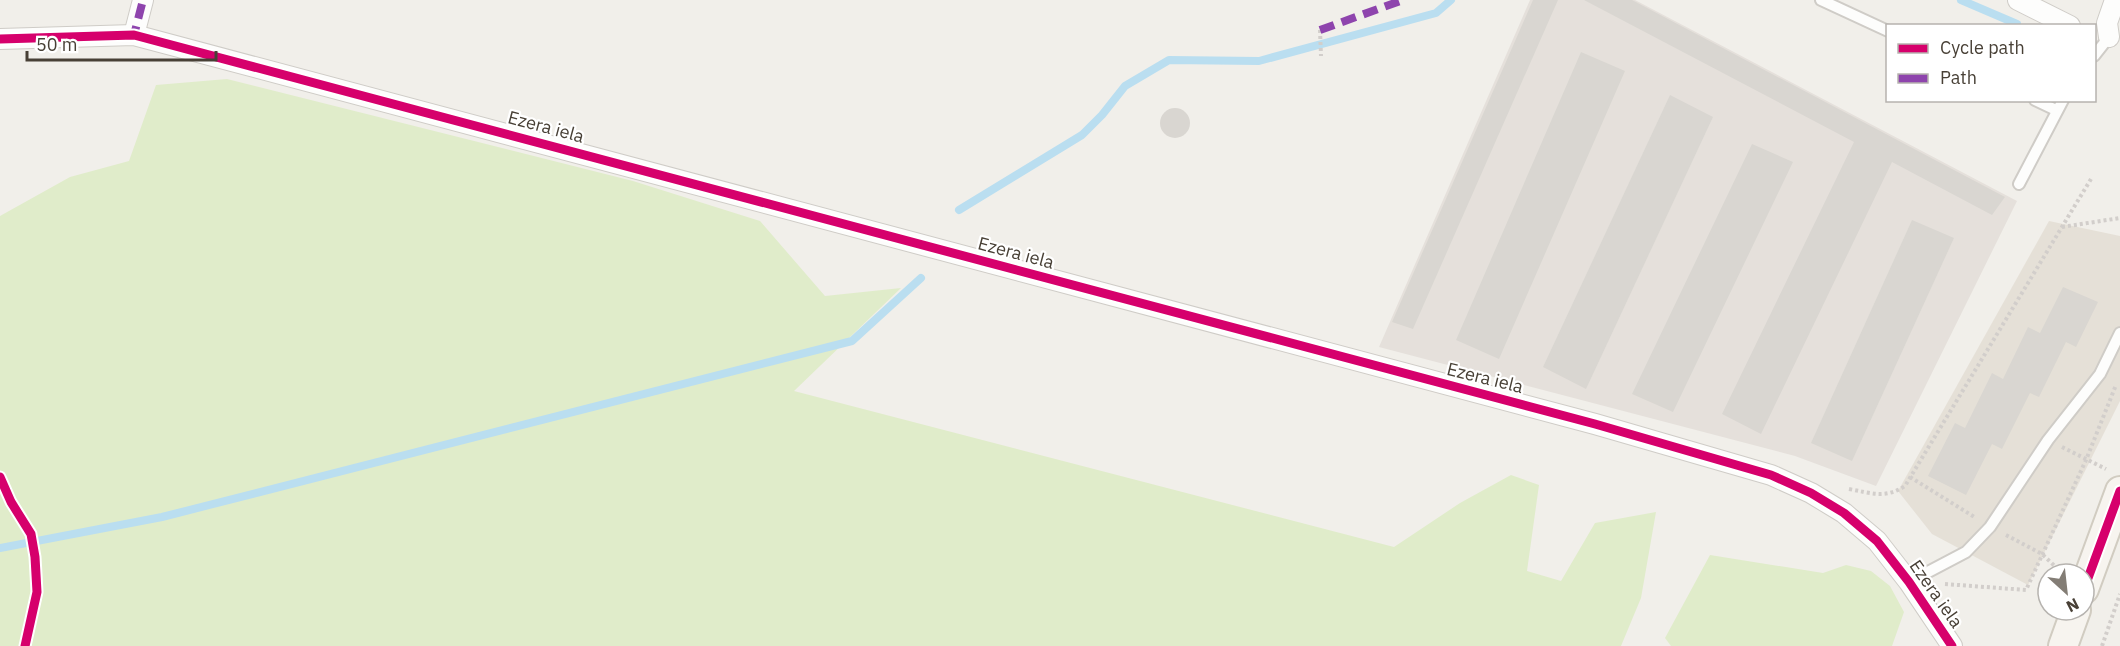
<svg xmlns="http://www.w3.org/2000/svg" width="2120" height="646" font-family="'IBM Plex Sans',sans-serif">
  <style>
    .residential { fill: #e5e0d7 }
    .industrial { fill: #e5e0db }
    .green { fill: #e0ecca }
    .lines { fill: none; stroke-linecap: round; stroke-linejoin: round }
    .stream { stroke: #badef0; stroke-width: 8 }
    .building { fill: #d9d6d1 }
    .service-casing { stroke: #cfccc7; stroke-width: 14 }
    .minor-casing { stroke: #cfccc7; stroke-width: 22 }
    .secondary-casing { stroke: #d1ccc1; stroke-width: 32 }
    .path { stroke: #d2cecb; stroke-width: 4; stroke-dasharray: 3 3; stroke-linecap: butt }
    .service { stroke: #fdfdfc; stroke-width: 10 }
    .minor { stroke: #fdfdfc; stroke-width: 20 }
    .secondary { stroke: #f7f4ef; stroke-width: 28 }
    .quiet { stroke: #8e44ad; stroke-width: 8; stroke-dasharray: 15 8; stroke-linecap: butt }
    .cycleway-casing { stroke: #fff; stroke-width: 13 }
    .cycleway { stroke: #d6006c; stroke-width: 9 }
    .labels { text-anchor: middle; stroke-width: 4.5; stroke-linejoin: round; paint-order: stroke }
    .street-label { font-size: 18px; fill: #484036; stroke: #fff }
  </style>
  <rect width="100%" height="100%" fill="#f1efea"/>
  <!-- residential -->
  <path class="residential" d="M 2049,221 L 2120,236 L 2120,401 L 2028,585 L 1932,534 L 1898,491 Z"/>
  <!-- industrial -->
  <path class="industrial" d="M 1530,0 L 1635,0 L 2017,201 L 1876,486 L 1795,456 L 1379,347 Z"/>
  <!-- green -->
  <g class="green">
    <path d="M 227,79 L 633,181 L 760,221 L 825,296 L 901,288 L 794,391 L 1394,547 L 1460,503 L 1511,475 L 1539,485 L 1527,571 L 1561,581 L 1595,523 L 1656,512 L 1641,598 L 1621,646 L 0,646 L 0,216 L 70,177 L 129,161 L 156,85 Z"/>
    <path d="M 1710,555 L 1823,573 L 1846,565 L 1871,571 L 1890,586 L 1904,612 L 1892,646 L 1671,646 L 1665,638 Z"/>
  </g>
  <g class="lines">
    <!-- stream -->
    <g class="stream">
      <path d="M 1961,0 L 2017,24"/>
      <path d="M 959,210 L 1082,135 L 1102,115 L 1125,86 L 1169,60 L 1259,61 L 1436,13 L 1451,0"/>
      <path d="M 0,548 L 162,517 L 852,341 L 921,278"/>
    </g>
  </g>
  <!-- building -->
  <g class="building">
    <path d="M 1533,0 L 1558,0 L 1413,329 L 1392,322 Z"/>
    <path d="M 1584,0 L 1632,0 L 2005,197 L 1992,215 L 1892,162 L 1761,434 L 1722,414 L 1854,142 Z"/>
    <path d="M 1581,52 L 1625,71 L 1499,359 L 1456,340 Z"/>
    <path d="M 1670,95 L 1713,117 L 1586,389 L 1543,367 Z"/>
    <circle cx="1175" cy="123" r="15"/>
    <path d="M 1752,144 L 1793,162 L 1673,412 L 1632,394 Z"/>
    <path d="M 1912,220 L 1954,238 L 1852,461 L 1811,443 Z"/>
    <path d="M 2063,287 L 2098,302 L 2076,347 L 2066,342 L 2039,397 L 2030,393 L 2002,449 L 1992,444 L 1966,495 L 1928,476 L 1955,423 L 1965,428 L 1992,373 L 2003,379 L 2028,327 L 2040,333 Z"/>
  </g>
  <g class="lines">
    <!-- service casing -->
    <g class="service-casing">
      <g id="service">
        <path d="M 1821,0 L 1888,31"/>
        <path d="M 2094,56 L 2109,37"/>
        <path d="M 2035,100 L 2056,110"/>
        <path d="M 2019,184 L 2063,100"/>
        <path d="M 1909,582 L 1966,552 L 1990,527 L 2048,440 L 2100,374 L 2120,333"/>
      </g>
    </g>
    <!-- minor casing -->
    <g class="minor-casing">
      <g id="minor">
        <path d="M 2018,0 L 2070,26"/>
        <path d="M 134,35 L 143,0"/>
        <path d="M 2109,37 L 2107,23 L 2115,0"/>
        <path d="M 0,39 L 134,35 L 1595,424 L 1771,475 L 1811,493 L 1844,513 L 1877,541 L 1909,582 L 1952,646"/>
      </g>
    </g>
    <!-- secondary casing -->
    <g class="secondary-casing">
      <g id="secondary">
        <path d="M 2084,589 L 2120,491"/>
        <path d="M 2063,646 L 2076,610"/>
      </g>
    </g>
    <!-- path -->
    <g class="path">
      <path d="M 1320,30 L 1321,56"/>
      <path d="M 2062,227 L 2120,218"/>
      <path d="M 2062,447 L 2106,469"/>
      <path d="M 1910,477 L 1976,518"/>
      <path d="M 1849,489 C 1871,493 1885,499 1905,486 L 2091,179"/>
      <path d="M 2006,535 L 2042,554 L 2061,572"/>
      <path d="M 1945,584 L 2026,590 L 2086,460 L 2116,385"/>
      <path d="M 2102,646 L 2120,594"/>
    </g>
    <!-- service -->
    <use href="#service" class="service"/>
    <!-- minor -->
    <use href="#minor" class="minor"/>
    <!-- secondary -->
    <use href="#secondary" class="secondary"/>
    <!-- quiet -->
    <g class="quiet">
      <path d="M 1320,30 L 1403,0"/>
      <path d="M 128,35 L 134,35 L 143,0"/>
    </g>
    <!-- cycleway casing -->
    <g class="cycleway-casing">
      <g id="cycleway">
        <path d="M 0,39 L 134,35 L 1595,424 L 1771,475 L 1811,493 L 1844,513 L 1877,541 L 1909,582 L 1952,646"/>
        <path d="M 0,477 L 11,502 L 31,534 L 35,557 L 37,592 L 25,646"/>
        <path d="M 2084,589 L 2120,491"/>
      </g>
    </g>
    <!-- cycleway -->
    <use href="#cycleway" class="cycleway"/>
  </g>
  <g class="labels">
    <!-- street labels -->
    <g class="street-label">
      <text transform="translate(546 127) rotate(15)" y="6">Ezera iela</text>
      <text transform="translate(1016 253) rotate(15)" y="6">Ezera iela</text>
      <text transform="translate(1485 378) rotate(14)" y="6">Ezera iela</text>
      <text transform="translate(1936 594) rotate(55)" y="6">Ezera iela</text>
    </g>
  </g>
  <!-- legend -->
  <rect x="1886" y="24" width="210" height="78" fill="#ffffff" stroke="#b6b3af" stroke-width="1.5"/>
  <rect x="1898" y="44" width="30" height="9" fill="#d6006c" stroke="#b6b3af" stroke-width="1.5"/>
  <text x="1940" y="54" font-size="18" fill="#484036">Cycle path</text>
  <rect x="1898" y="74" width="30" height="9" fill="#8e44ad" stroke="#b6b3af" stroke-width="1.5"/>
  <text x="1940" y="84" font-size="18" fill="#484036">Path</text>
  <!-- north arrow -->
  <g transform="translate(2066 592) rotate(153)"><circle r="28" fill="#ffffff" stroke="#b6b3af" stroke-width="1.5"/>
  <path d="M0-4.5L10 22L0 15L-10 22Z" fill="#837d75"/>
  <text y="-9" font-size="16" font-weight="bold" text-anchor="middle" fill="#484036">N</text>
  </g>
  <!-- scale -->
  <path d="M27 51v9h189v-9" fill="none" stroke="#484036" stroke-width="3"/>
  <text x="36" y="51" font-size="18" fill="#484036" stroke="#ffffff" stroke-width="4.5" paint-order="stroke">50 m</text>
</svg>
